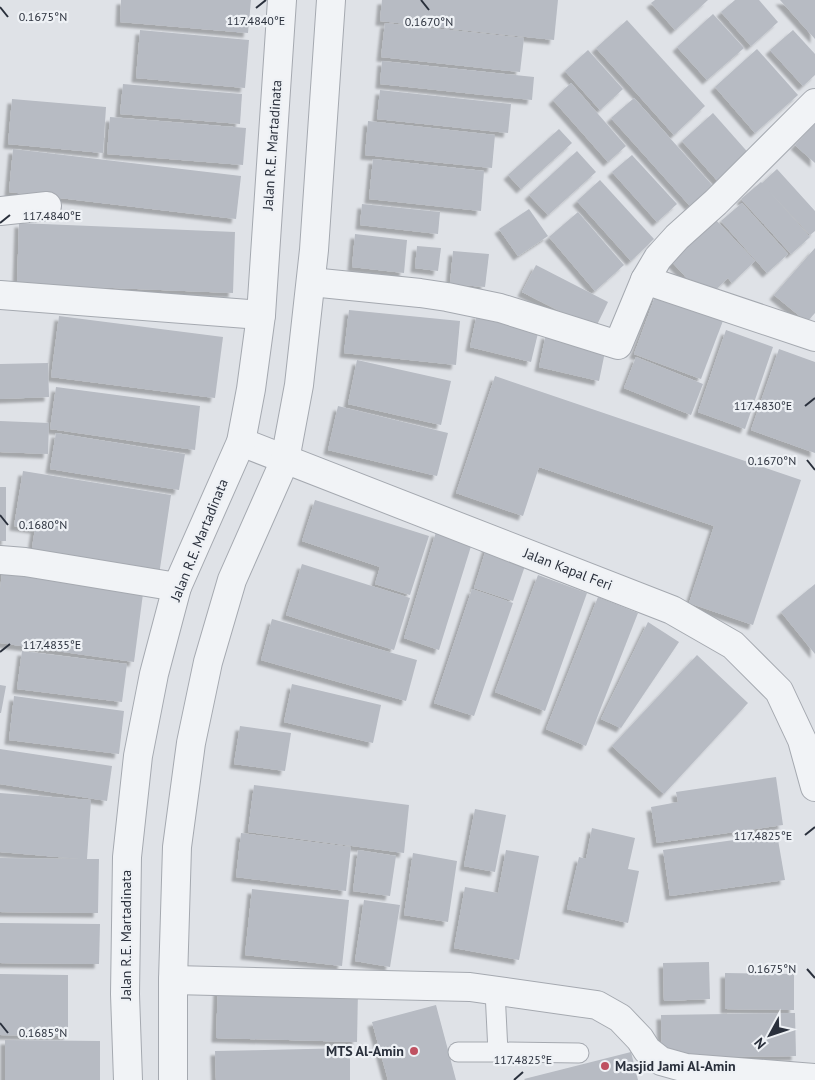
<svg xmlns="http://www.w3.org/2000/svg" width="815" height="1080" font-family="'PT Sans',sans-serif">
  <style>
    .building { fill: #b7bbc3; filter: url(#shadow) }
    .lines { fill: none; stroke-linecap: round; stroke-linejoin: round }
    .service-casing { stroke: #a5a9b0; stroke-width: 21 }
    .minor-casing { stroke: #a5a9b0; stroke-width: 30 }
    .tertiary-casing { stroke: #a5a9b0; stroke-width: 30 }
    .service { stroke: #f1f3f6; stroke-width: 19 }
    .minor { stroke: #f1f3f6; stroke-width: 28 }
    .tertiary { stroke: #f1f3f6; stroke-width: 28 }
    .ticks { fill: none; stroke: #2a303c; stroke-width: 2 }
    .poi-dot { fill: #bf5161; stroke: #eef1f5; stroke-width: 2 }
    .labels { text-anchor: middle; stroke-width: 4.5; stroke-linejoin: round; paint-order: stroke }
    .street-label { font-size: 14px; fill: #2a303c; stroke: #eef1f5 }
    .poi-label { font-size: 14px; font-weight: bold; fill: #2a303c; stroke: #eef1f5; text-anchor: end }
    .ticks-label { font-size: 12px; text-anchor: middle; fill: #2a303c; stroke: #eef1f5; stroke-width: 4.5; stroke-linejoin: round; paint-order: stroke }
  </style>
  <defs>
    <filter id="shadow"><feDropShadow dx="-4.5" dy="4.5" stdDeviation="1" flood-color="#0004"/></filter>
  </defs>
  <rect width="100%" height="100%" fill="#dfe2e7"/>
  <!-- building -->
  <g class="building">
    <path d="M 121,0 L 251,0 L 248,33 L 120,22 Z"/>
    <path d="M 382,0 L 558,0 L 554,40 L 380,21 Z"/>
    <path d="M 655,0 L 708,0 L 675,30 L 651,3 Z"/>
    <path d="M 735,0 L 759,0 L 778,22 L 751,46 L 721,12 Z"/>
    <path d="M 780,0 L 815,0 L 815,39 Z"/>
    <path d="M 713,14 L 744,48 L 707,80 L 677,47 Z"/>
    <path d="M 627,20 L 705,106 L 674,135 L 596,48 Z"/>
    <path d="M 385,23 L 524,38 L 520,72 L 381,57 Z"/>
    <path d="M 140,30 L 249,40 L 245,88 L 136,78 Z"/>
    <path d="M 793,30 L 815,54 L 815,75 L 803,86 L 770,50 Z"/>
    <path d="M 757,49 L 798,95 L 755,133 L 715,87 Z"/>
    <path d="M 588,50 L 623,89 L 600,110 L 565,71 Z"/>
    <path d="M 382,61 L 534,77 L 532,100 L 380,84 Z"/>
    <path d="M 571,83 L 626,146 L 608,162 L 553,100 Z"/>
    <path d="M 123,84 L 242,94 L 240,124 L 120,114 Z"/>
    <path d="M 380,90 L 511,104 L 508,133 L 377,119 Z"/>
    <path d="M 634,98 L 713,186 L 690,206 L 611,118 Z"/>
    <path d="M 12,99 L 106,107 L 103,153 L 8,144 Z"/>
    <path d="M 713,113 L 752,157 L 721,185 L 682,141 Z"/>
    <path d="M 110,117 L 246,128 L 243,165 L 107,154 Z"/>
    <path d="M 368,121 L 495,135 L 492,168 L 365,155 Z"/>
    <path d="M 815,124 L 815,163 L 795,145 Z"/>
    <path d="M 559,129 L 572,143 L 521,189 L 508,175 Z"/>
    <path d="M 13,149 L 241,176 L 236,219 L 9,192 Z"/>
    <path d="M 577,151 L 596,172 L 548,215 L 529,195 Z"/>
    <path d="M 632,155 L 677,204 L 657,222 L 612,172 Z"/>
    <path d="M 373,159 L 484,171 L 481,211 L 369,199 Z"/>
    <path d="M 777,169 L 815,211 L 815,231 L 810,235 L 768,190 L 810,237 L 791,254 L 741,199 L 761,182 L 762,183 Z"/>
    <path d="M 600,180 L 654,239 L 631,261 L 577,201 Z"/>
    <path d="M 742,203 L 788,254 L 767,273 L 721,221 Z"/>
    <path d="M 362,204 L 440,212 L 438,234 L 360,225 Z"/>
    <path d="M 529,209 L 548,236 L 518,256 L 499,229 Z"/>
    <path d="M 578,212 L 624,265 L 595,291 L 549,237 Z"/>
    <path d="M 715,219 L 755,261 L 732,283 L 728,278 L 706,299 L 671,261 Z"/>
    <path d="M 19,223 L 235,232 L 233,293 L 17,284 Z"/>
    <path d="M 355,234 L 407,240 L 404,273 L 352,267 Z"/>
    <path d="M 417,246 L 441,248 L 438,271 L 415,268 Z"/>
    <path d="M 815,248 L 815,313 L 807,322 L 774,295 Z"/>
    <path d="M 453,251 L 489,254 L 485,287 L 450,284 Z"/>
    <path d="M 536,265 L 608,302 L 595,329 L 522,292 Z"/>
    <path d="M 656,294 L 724,318 L 701,379 L 634,354 Z"/>
    <path d="M 349,310 L 460,321 L 456,365 L 344,353 Z"/>
    <path d="M 477,314 L 539,329 L 531,362 L 470,347 Z"/>
    <path d="M 59,316 L 223,337 L 215,398 L 51,377 Z"/>
    <path d="M 726,330 L 773,347 L 745,429 L 698,412 Z"/>
    <path d="M 546,334 L 606,347 L 599,381 L 539,367 Z"/>
    <path d="M 779,349 L 815,362 L 815,453 L 751,430 Z"/>
    <path d="M 636,357 L 703,384 L 691,415 L 624,388 Z"/>
    <path d="M 357,360 L 451,381 L 441,425 L 348,404 Z"/>
    <path d="M 48,363 L 49,397 L 0,399 L 0,364 Z"/>
    <path d="M 495,376 L 801,480 L 753,625 L 689,603 L 714,526 L 539,467 L 523,516 L 456,493 Z"/>
    <path d="M 56,387 L 200,406 L 195,450 L 50,429 Z"/>
    <path d="M 338,406 L 448,433 L 437,476 L 328,450 Z"/>
    <path d="M 0,421 L 49,423 L 48,454 L 0,452 Z"/>
    <path d="M 56,433 L 185,454 L 179,490 L 50,469 Z"/>
    <path d="M 23,471 L 171,495 L 159,575 L 31,554 L 35,529 L 14,526 Z"/>
    <rect x="0" y="487" width="6" height="54"/>
    <path d="M 315,500 L 429,536 L 410,595 L 375,584 L 380,567 L 302,541 Z"/>
    <path d="M 436,532 L 472,543 L 439,650 L 404,638 Z"/>
    <path d="M 488,543 L 528,557 L 513,601 L 474,588 Z"/>
    <path d="M 302,564 L 410,598 L 394,650 L 286,615 Z"/>
    <path d="M 3,567 L 144,586 L 134,662 L 0,643 L 0,589 Z"/>
    <path d="M 538,575 L 587,593 L 545,711 L 495,692 Z"/>
    <path d="M 815,584 L 815,654 L 781,612 Z"/>
    <path d="M 472,589 L 513,603 L 474,716 L 434,703 Z"/>
    <path d="M 598,597 L 638,613 L 586,746 L 546,729 Z"/>
    <path d="M 272,619 L 417,660 L 406,701 L 261,660 Z"/>
    <path d="M 648,622 L 679,642 L 621,728 L 601,719 Z"/>
    <path d="M 22,651 L 127,664 L 122,702 L 17,689 Z"/>
    <path d="M 697,655 L 748,703 L 664,794 L 612,746 Z"/>
    <path d="M 292,684 L 381,705 L 373,743 L 284,722 Z"/>
    <path d="M 0,685 L 6,686 L 1,713 L 0,713 Z"/>
    <path d="M 14,696 L 124,711 L 119,754 L 9,740 Z"/>
    <path d="M 240,726 L 291,733 L 285,771 L 234,764 Z"/>
    <path d="M 0,749 L 112,766 L 107,801 L 0,784 Z"/>
    <path d="M 776,777 L 783,825 L 657,843 L 651,807 L 678,802 L 676,792 Z"/>
    <path d="M 254,785 L 409,805 L 404,853 L 248,832 Z"/>
    <path d="M 0,793 L 91,800 L 87,859 L 99,859 L 98,913 L 0,912 L 0,858 L 81,859 L 0,852 Z"/>
    <path d="M 475,809 L 506,815 L 495,872 L 464,866 Z"/>
    <path d="M 592,828 L 635,838 L 628,869 L 639,871 L 628,923 L 567,909 L 579,857 L 586,859 Z"/>
    <path d="M 241,833 L 351,847 L 346,891 L 236,877 Z"/>
    <path d="M 777,834 L 785,880 L 670,896 L 663,850 Z"/>
    <path d="M 358,850 L 396,856 L 390,896 L 353,891 Z"/>
    <path d="M 506,850 L 539,856 L 519,960 L 454,948 L 465,887 L 498,893 Z"/>
    <path d="M 413,853 L 457,861 L 448,922 L 404,915 Z"/>
    <path d="M 252,889 L 349,900 L 342,966 L 245,955 Z"/>
    <path d="M 364,900 L 400,905 L 390,967 L 355,961 Z"/>
    <path d="M 0,923 L 100,924 L 99,964 L 0,963 Z"/>
    <path d="M 709,962 L 710,999 L 664,1001 L 663,963 Z"/>
    <path d="M 725,973 L 794,974 L 794,1010 L 725,1009 Z"/>
    <path d="M 0,974 L 68,975 L 68,1036 L 0,1035 Z"/>
    <path d="M 218,987 L 358,990 L 357,1042 L 216,1038 Z"/>
    <path d="M 436,1005 L 456,1080 L 388,1080 L 372,1022 Z"/>
    <path d="M 795,1013 L 796,1056 L 662,1058 L 661,1015 Z"/>
    <path d="M 5,1040 L 100,1041 L 100,1080 L 5,1080 Z"/>
    <path d="M 350,1048 L 350,1080 L 216,1080 L 215,1051 Z"/>
    <path d="M 631,1052 L 638,1080 L 525,1080 L 524,1079 Z"/>
  </g>
  <g class="lines">
    <!-- service casing -->
    <g class="service-casing">
      <g id="service">
        <path d="M 495,991 L 498,1052 L 579,1053"/>
        <path d="M 458,1052 L 498,1052"/>
      </g>
    </g>
    <!-- minor casing -->
    <g class="minor-casing">
      <g id="minor">
        <path d="M 0,211 L 47,206"/>
        <path d="M 645,280 L 815,337"/>
        <path d="M 311,282 L 420,293 L 447,297 L 500,308 L 618,345 L 645,280 L 658,258 L 677,237 L 716,202 L 815,103"/>
        <path d="M 0,295 L 261,315"/>
        <path d="M 241,442 L 672,610 L 733,645 L 779,691 L 802,740 L 815,787"/>
        <path d="M 0,560 L 25,562 L 177,587"/>
        <path d="M 173,980 L 470,987 L 597,1005 L 620,1018 L 640,1039 L 647,1050 L 661,1061 L 686,1068 L 815,1078"/>
      </g>
    </g>
    <!-- tertiary casing -->
    <g class="tertiary-casing">
      <g id="tertiary">
        <path d="M 128,1080 L 125,994 L 127,857 L 138,756 L 154,674 L 177,587 L 241,442 L 251,389 L 261,315 L 282,0"/>
        <path d="M 173,1080 L 173,980 L 177,847 L 191,743 L 208,662 L 232,580 L 285,460 L 299,385 L 314,250 L 331,0"/>
      </g>
    </g>
    <!-- service -->
    <use href="#service" class="service"/>
    <!-- minor -->
    <use href="#minor" class="minor"/>
    <!-- tertiary -->
    <use href="#tertiary" class="tertiary"/>
  </g>
  <!-- ticks -->
  <path class="ticks" d="M 421,0 L 429,10M 0,7 L 8,17M 256,8 L 266,0M 0,223 L 10,215M 805,406 L 815,398M 807,460 L 815,470M 0,515 L 8,525M 0,652 L 10,644M 805,835 L 815,827M 807,969 L 815,978M 0,1023 L 8,1033M 514,1080 L 523,1072"/>
  <!-- markers -->
  <g class="poi-dot">
    <circle cx="414" cy="1051" r="5"/>
    <circle cx="605" cy="1066" r="5"/>
  </g>
  <g class="labels">
    <!-- street labels -->
    <g class="street-label">
      <text transform="translate(272 145) rotate(-86)" y="5">Jalan R.E. Martadinata</text>
      <text transform="translate(199 540) rotate(-68)" y="5">Jalan R.E. Martadinata</text>
      <text transform="translate(568 569) rotate(21)" y="5">Jalan Kapal Feri</text>
      <text transform="translate(126 935) rotate(-90)" y="5">Jalan R.E. Martadinata</text>
    </g>
    <!-- poi labels -->
    <g class="poi-label">
      <text x="404" y="1056">MTS Al-Amin</text>
      <text x="615" y="1071" text-anchor="start">Masjid Jami Al-Amin</text>
    </g>
  </g>
  <g class="ticks-label">
    <text x="43" y="21">0.1675°N</text>
    <text x="256" y="25">117.4840°E</text>
    <text x="429" y="26">0.1670°N</text>
    <text x="52" y="220">117.4840°E</text>
    <text x="763" y="410">117.4830°E</text>
    <text x="772" y="465">0.1670°N</text>
    <text x="43" y="529">0.1680°N</text>
    <text x="52" y="649">117.4835°E</text>
    <text x="763" y="840">117.4825°E</text>
    <text x="772" y="973">0.1675°N</text>
    <text x="43" y="1037">0.1685°N</text>
    <text x="523" y="1064">117.4825°E</text>
  </g>
  <!-- north arrow -->
  <g transform="translate(770 1035) rotate(230)" stroke="#eef1f5" stroke-width="4" paint-order="stroke">
  <path d="M0-4L9 19L0 12L-9 19Z" fill="#2a303c"/>
  <text y="-8" font-size="14" font-weight="bold" text-anchor="middle" fill="#2a303c">N</text>
  </g>
</svg>
